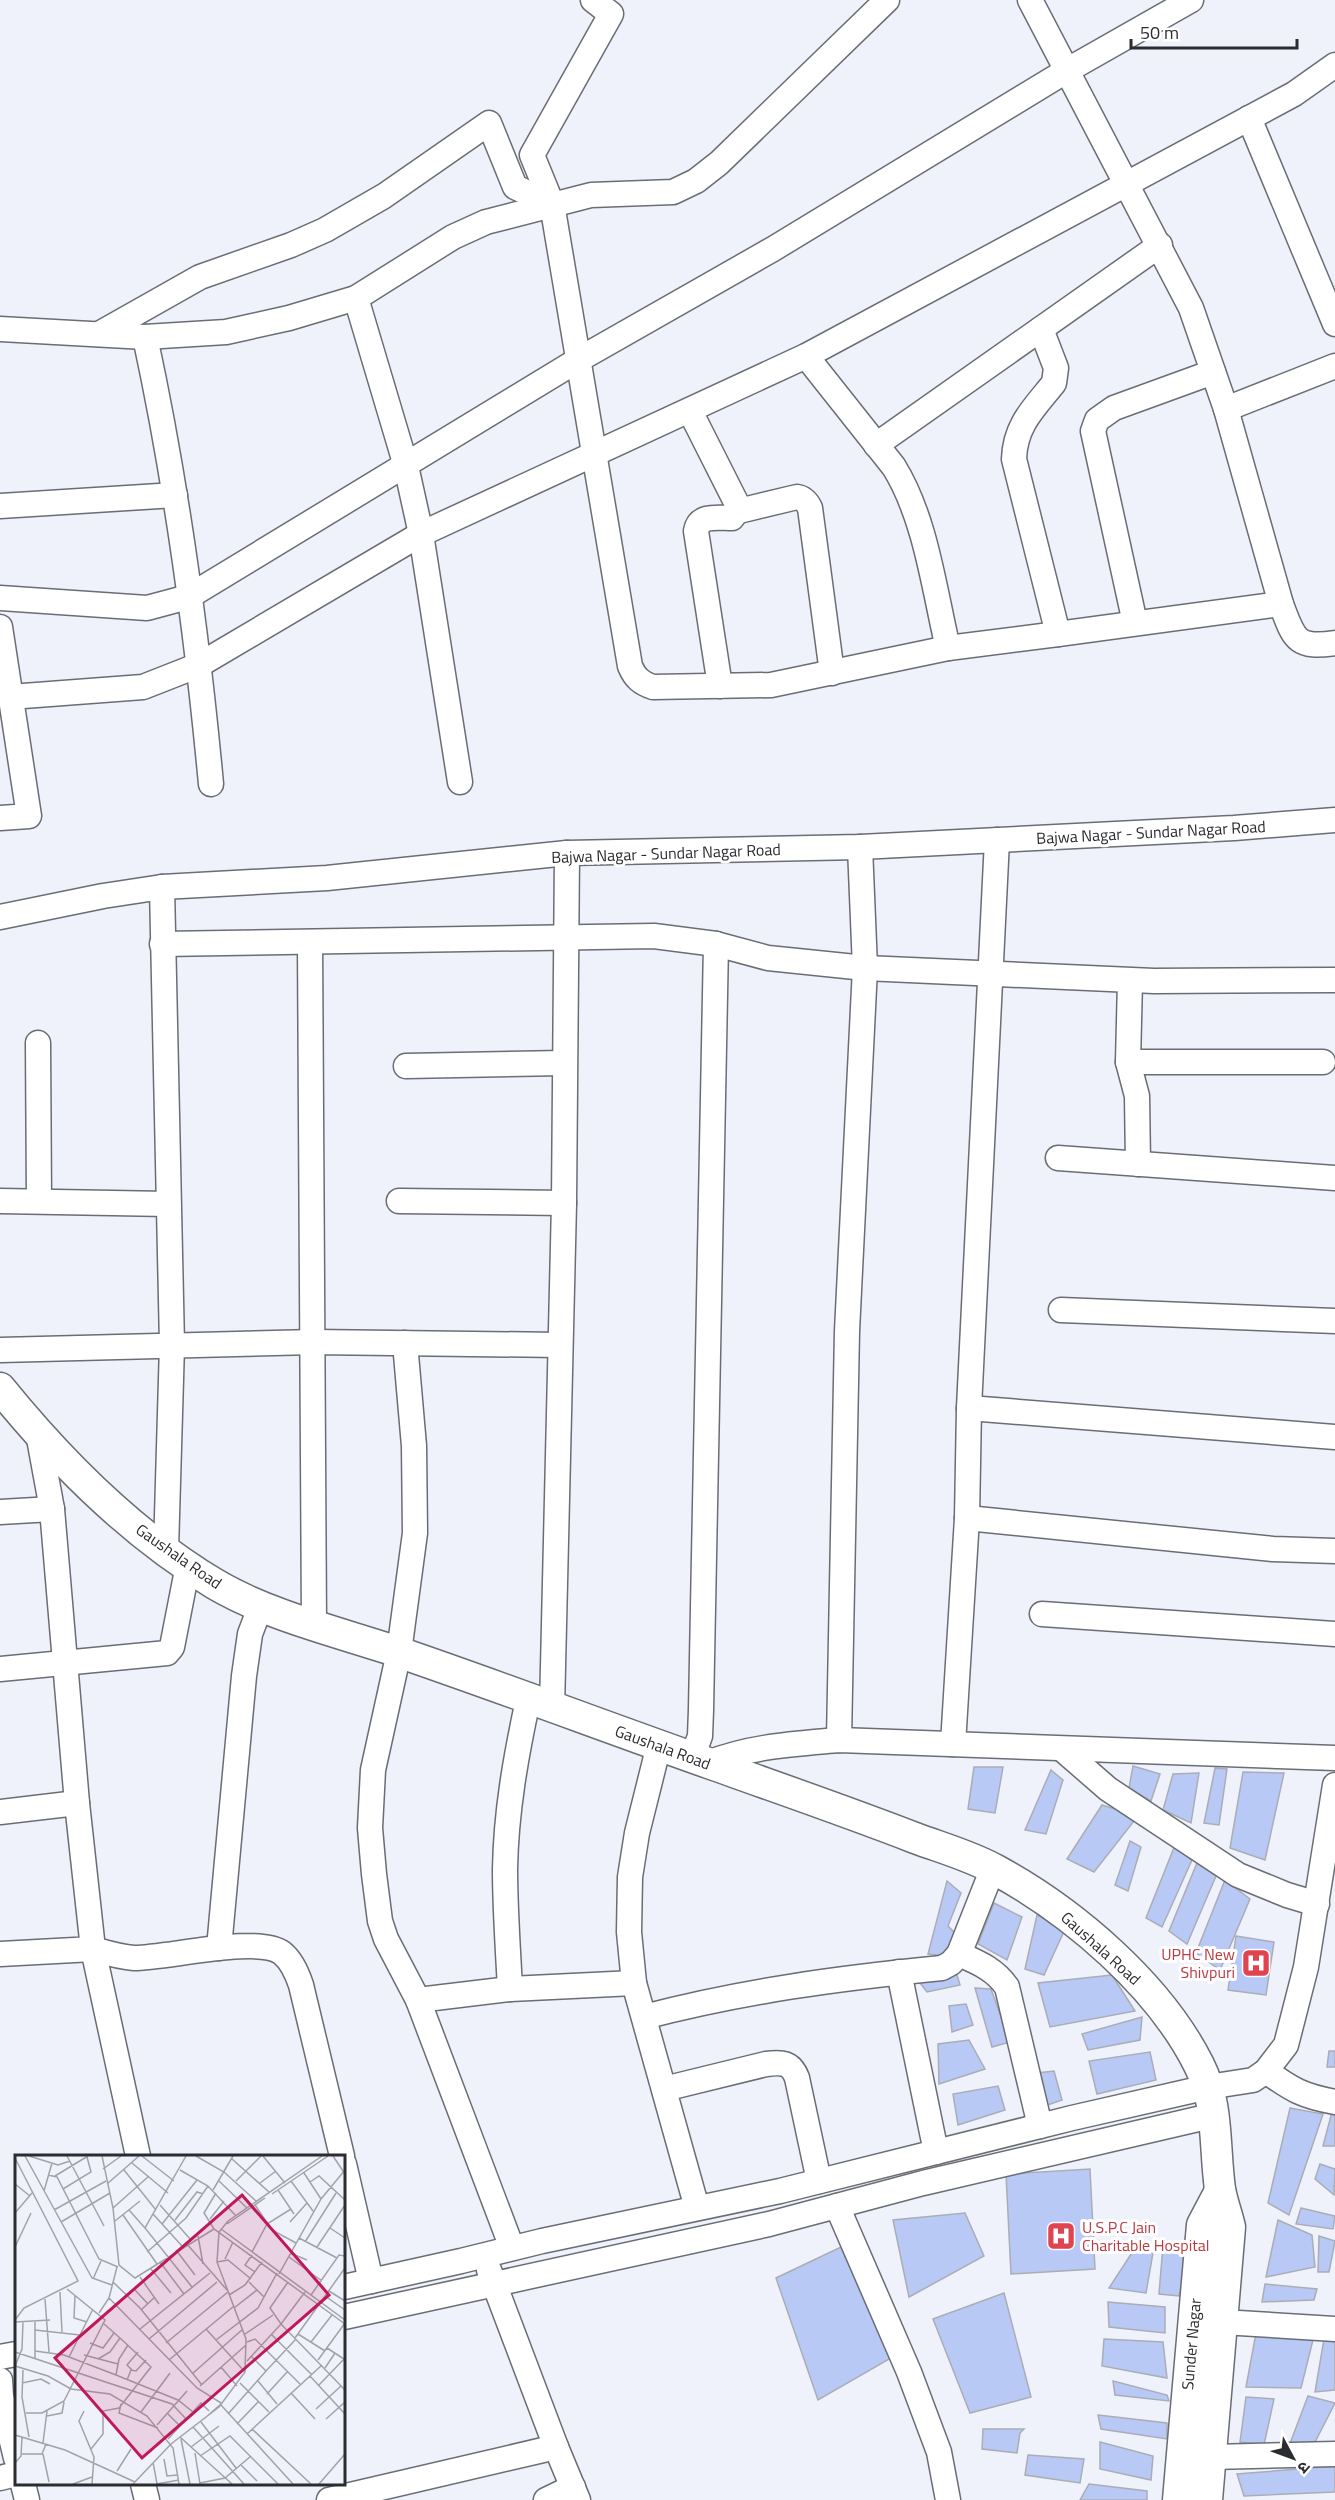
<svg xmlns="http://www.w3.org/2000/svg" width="1335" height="2500" font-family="'Titillium Web','Noto Sans Devanagari',sans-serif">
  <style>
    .building { fill: #b8c9f6; stroke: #aaadb5; stroke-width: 1.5 }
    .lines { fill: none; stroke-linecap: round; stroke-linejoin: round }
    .minor-casing { stroke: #6a6d74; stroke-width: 27 }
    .tertiary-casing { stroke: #6a6d74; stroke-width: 33 }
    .minor { stroke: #fff; stroke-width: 24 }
    .tertiary { stroke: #fff; stroke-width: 30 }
    .labels { text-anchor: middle; stroke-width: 6; stroke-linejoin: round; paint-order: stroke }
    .street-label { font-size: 16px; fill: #2b2c2f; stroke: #fff }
    .health-label { font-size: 16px; fill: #be3a42; stroke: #fff; text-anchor: end }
    .inset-road { fill: none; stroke: #a1a3a9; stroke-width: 1.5 }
    .view { fill: #c2185b; fill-opacity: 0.15; stroke: #c2185b; stroke-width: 3 }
    .inset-edge { fill: none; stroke: #2b2c2f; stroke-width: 3 }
  </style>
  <rect width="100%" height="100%" fill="#eff2fb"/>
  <!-- building -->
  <g class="building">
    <path d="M 1133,1766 L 1160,1774 L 1151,1801 L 1129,1788 Z"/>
    <path d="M 974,1767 L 1003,1767 L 995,1813 L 968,1809 Z"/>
    <path d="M 1215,1768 L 1227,1769 L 1219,1825 L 1204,1823 Z"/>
    <path d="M 1051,1770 L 1063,1780 L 1046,1834 L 1025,1830 Z"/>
    <path d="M 1243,1772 L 1284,1773 L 1265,1860 L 1230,1848 Z"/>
    <path d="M 1199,1773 L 1191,1823 L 1163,1810 L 1173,1774 Z"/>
    <path d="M 1102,1805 L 1138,1816 L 1094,1872 L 1067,1859 Z"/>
    <path d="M 1130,1841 L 1141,1847 L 1128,1891 L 1115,1885 Z"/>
    <path d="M 1175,1845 L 1192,1860 L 1162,1927 L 1146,1918 Z"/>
    <path d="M 1197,1863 L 1216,1876 L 1187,1944 L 1169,1931 Z"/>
    <path d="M 1225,1880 L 1250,1899 L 1220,1970 L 1196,1953 Z"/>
    <path d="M 947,1881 L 961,1893 L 948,1926 L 956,1934 L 946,1956 L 928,1954 Z"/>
    <path d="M 994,1903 L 1022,1917 L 1007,1960 L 978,1944 Z"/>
    <path d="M 1037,1915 L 1065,1929 L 1044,1975 L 1025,1969 Z"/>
    <path d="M 1236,1936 L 1274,1942 L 1266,1995 L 1228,1990 Z"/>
    <path d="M 957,1975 L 960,1985 L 927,1992 L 917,1979 Z"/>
    <path d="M 1112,1975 L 1135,2011 L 1050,2027 L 1038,1983 Z"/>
    <path d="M 975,1988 L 991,1989 L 1010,2042 L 992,2047 Z"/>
    <path d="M 966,2004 L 973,2025 L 952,2032 L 949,2006 Z"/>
    <path d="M 1142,2017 L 1140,2040 L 1088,2050 L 1082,2034 Z"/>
    <path d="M 969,2040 L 985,2069 L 939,2084 L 938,2044 Z"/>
    <path d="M 1329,2051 L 1335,2051 L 1335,2067 L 1327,2067 Z"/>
    <path d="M 1150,2052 L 1156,2080 L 1097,2094 L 1089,2061 Z"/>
    <path d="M 1054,2071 L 1062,2100 L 1042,2107 L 1037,2073 Z"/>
    <path d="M 998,2086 L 1005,2110 L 958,2125 L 953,2094 Z"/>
    <path d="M 1290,2108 L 1323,2114 L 1289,2215 L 1268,2203 Z"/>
    <path d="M 1333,2108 L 1335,2109 L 1335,2146 L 1323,2146 Z"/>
    <path d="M 1320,2164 L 1335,2169 L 1334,2195 L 1315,2179 Z"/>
    <path d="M 1090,2169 L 1095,2269 L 1011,2274 L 1006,2174 Z"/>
    <path d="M 1301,2208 L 1335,2216 L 1333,2229 L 1296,2224 Z"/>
    <path d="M 965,2213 L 984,2256 L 909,2297 L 893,2220 Z"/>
    <path d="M 1278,2220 L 1312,2235 L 1315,2267 L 1266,2277 Z"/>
    <path d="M 1319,2236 L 1335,2241 L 1329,2272 L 1318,2272 Z"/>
    <path d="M 1137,2245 L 1153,2253 L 1146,2293 L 1109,2288 Z"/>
    <path d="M 1163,2245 L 1191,2245 L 1179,2296 L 1159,2294 Z"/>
    <path d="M 841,2247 L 891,2358 L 818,2400 L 776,2278 Z"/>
    <path d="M 1265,2284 L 1317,2289 L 1314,2300 L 1262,2302 Z"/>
    <path d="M 1004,2293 L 1031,2397 L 970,2413 L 933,2319 Z"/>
    <path d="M 1108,2302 L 1165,2307 L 1165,2333 L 1109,2327 Z"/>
    <path d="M 1256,2333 L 1313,2340 L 1301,2388 L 1246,2387 Z"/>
    <path d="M 1104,2339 L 1163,2342 L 1167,2378 L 1102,2366 Z"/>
    <path d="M 1324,2339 L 1335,2341 L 1335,2390 L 1315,2392 Z"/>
    <path d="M 1113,2381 L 1167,2395 L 1169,2401 L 1115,2395 Z"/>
    <path d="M 1308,2396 L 1335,2403 L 1315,2442 L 1289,2446 Z"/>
    <path d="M 1246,2397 L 1274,2399 L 1264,2445 L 1240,2442 Z"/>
    <path d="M 1098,2415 L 1167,2423 L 1167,2439 L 1101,2429 Z"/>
    <path d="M 983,2429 L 1024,2429 L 1020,2433 L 1017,2453 L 982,2449 Z"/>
    <path d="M 1100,2442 L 1153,2456 L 1151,2480 L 1100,2469 Z"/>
    <path d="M 1028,2455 L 1084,2459 L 1080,2483 L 1025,2475 Z"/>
    <path d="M 1335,2466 L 1335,2492 L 1244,2496 L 1237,2474 Z"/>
    <path d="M 1089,2484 L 1147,2491 L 1147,2500 L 1080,2500 Z"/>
  </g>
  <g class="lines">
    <!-- minor casing -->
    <g class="minor-casing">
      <g id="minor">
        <path d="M 593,0 L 611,14 L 532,155 L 552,204 L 630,666 C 635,678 641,683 653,687 L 771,685 L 948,648 L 1058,634"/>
        <path d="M 1030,0 L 1191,308 L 1226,409 L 1281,604 C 1294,638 1295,649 1335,643"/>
        <path d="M 1249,118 L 1335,324"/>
        <path d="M 356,298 L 406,466 L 421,534 L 460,782"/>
        <path d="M 0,329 L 145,337 L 226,332 L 289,318 L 356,298 L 453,237 L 486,222 L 591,195 L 673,192 L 696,181 L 719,163 L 887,0"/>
        <path d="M 1041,329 L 1056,368 L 1054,383 C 1034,408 1015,425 1014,459 L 1058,634 L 1281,604"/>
        <path d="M 99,334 L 200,277 L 291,245 L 325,230 L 384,196 L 489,123 L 515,187 L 552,204"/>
        <path d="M 145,337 C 177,485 197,634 211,784"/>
        <path d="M 806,356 L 894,467 C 926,519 934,589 948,648"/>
        <path d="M 1226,409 L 1335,366"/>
        <path d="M 690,411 L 739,508 L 732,518 C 718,518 699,514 696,531 L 720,686"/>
        <path d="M 876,445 L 1160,245"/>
        <path d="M 0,506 L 175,495"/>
        <path d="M 739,511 L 797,497 C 804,498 807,502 810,508 L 832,673"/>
        <path d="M 0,598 L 147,608 L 188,597 L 578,360 L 773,249 L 1066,71 L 1191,0"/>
        <path d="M 1135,623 L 1093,431 L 1097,420 L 1114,408 L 1213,372"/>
        <path d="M 0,627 L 29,816 L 0,818"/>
        <path d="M 10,697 L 143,687 L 199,665 L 421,534 L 806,356 L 1294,94 L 1335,65"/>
        <path d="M 162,887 L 172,1345 L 166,1550"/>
        <path d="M 0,917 L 103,896 L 162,887 L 327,878 L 567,853 L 860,847 L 1234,828 L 1335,820"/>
        <path d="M 310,942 L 314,1626"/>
        <path d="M 162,944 L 654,936 L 716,944 L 768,958 L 865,968 L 1154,981 L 1335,980"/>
        <path d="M 1130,981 L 1128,1062 L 1137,1096 L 1138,1164"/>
        <path d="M 38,1043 L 39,1201"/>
        <path d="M 1128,1062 L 1323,1062"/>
        <path d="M 406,1066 L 563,1063"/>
        <path d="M 1058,1158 L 1335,1178"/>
        <path d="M 0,1201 L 168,1204"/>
        <path d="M 399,1201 L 564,1203"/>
        <path d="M 1061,1310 L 1335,1321"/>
        <path d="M 405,1343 L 414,1446 L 415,1533 L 399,1652 L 373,1770 L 370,1828 L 374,1874 L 380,1921 L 386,1939 L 418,2000 L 512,2248"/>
        <path d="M 0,1350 L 314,1342 L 560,1345"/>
        <path d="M 969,1408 L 1335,1437"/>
        <path d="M 0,1512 L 52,1509"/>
        <path d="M 967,1518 L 1273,1549 L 1335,1551"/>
        <path d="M 1042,1614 L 1335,1634"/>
        <path d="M 0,1669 L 167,1653 L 172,1647 L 188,1565"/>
        <path d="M 552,1709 L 564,1203 L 567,853"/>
        <path d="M 839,1740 L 847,1331 L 865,968 L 860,847"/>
        <path d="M 953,1744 L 967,1518 L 969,1408 L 997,840"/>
        <path d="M 659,1745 L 637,1833 L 630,1877 L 629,1932 L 634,1983 L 697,2208"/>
        <path d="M 1062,1749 L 1108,1789 L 1238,1875 L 1287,1895 L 1317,1904"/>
        <path d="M 692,1758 L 700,1736 L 701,1710 L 716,944"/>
        <path d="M 708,1763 C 751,1746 794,1744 839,1740 L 1335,1758"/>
        <path d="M 0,1812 L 77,1803"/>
        <path d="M 219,1948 L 244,1676 L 250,1634 L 261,1605"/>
        <path d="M 0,1954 L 93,1949 L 77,1803 L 52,1509 L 38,1433"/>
        <path d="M 959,1954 C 977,1962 995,1969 1007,1987 L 1040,2126"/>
        <path d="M 899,1972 L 936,2152"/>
        <path d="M 510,1989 C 508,1949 505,1909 505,1869 C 506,1811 516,1756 528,1700"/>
        <path d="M 418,2000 L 510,1989 L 634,1983"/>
        <path d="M 644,2017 C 743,1991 840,1978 942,1968 L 951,1963 L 959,1954 L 993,1868"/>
        <path d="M 1266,2071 C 1292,2090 1303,2096 1335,2102"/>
        <path d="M 664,2089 L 766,2064 C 782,2062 791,2062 797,2078 L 819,2181"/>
        <path d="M 138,2156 L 93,1949 C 107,1953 120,1957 134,1958 C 167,1958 259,1935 282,1953 C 292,1961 297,1973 301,1985 L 342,2156"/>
        <path d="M 344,2164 L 371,2281"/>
        <path d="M 837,2206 L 909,2372 L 939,2452 L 948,2500"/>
        <path d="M 489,2270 L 556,2447 L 578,2500"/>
        <path d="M 344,2287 L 461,2261 L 542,2241 L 780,2191 L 1072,2118 L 1208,2087 L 1253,2080 L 1266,2071 L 1286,2045 L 1306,1967 L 1335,1785"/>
        <path d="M 344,2317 L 769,2224 L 923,2183 L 1215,2115"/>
        <path d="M 1222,2322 L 1335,2329"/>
        <path d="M 0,2357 L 16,2354"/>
        <path d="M 0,2380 L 1,2396 L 16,2458"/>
        <path d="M 1211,2457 L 1335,2454"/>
        <path d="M 0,2478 L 16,2474"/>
        <path d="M 23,2484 L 27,2500"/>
        <path d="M 143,2484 L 147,2500"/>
        <path d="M 329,2500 L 556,2447"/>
        <path d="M 546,2500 L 573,2487"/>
      </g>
    </g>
    <!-- tertiary casing -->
    <g class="tertiary-casing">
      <g id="tertiary">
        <path d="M 0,1388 C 60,1462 133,1535 215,1584 C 269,1616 342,1633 401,1653 C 506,1689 609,1728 714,1765 C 781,1789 848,1812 915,1838 C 942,1848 971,1856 996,1870 C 1073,1912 1159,1985 1199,2065 C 1219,2104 1214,2146 1220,2189 C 1222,2201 1227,2214 1230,2227 L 1207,2500"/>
        <path d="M 1178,2500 L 1202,2225 L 1220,2191"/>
      </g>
    </g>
    <!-- minor -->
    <use href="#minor" class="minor"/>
    <!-- tertiary -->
    <use href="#tertiary" class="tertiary"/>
  </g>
  <!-- icons -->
  <defs>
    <g id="hospital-square" transform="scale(1.5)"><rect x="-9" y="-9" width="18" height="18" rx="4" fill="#e0444e" stroke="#fff"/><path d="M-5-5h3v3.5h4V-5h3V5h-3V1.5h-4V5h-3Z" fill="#fff"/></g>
  </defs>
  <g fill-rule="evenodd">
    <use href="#hospital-square" x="1256" y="1963"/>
    <use href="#hospital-square" x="1061" y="2236"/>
  </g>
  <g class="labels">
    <!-- street labels -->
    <g class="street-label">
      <text transform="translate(1151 832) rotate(-3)" y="6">Bajwa Nagar - Sundar Nagar Road</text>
      <text transform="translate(666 853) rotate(-2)" y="6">Bajwa Nagar - Sundar Nagar Road</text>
      <text transform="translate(179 1556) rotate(35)" y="6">Gaushala Road</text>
      <text transform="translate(663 1747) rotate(20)" y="6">Gaushala Road</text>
      <text transform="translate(1101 1948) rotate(42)" y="6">Gaushala Road</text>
      <text transform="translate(1191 2344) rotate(-85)" y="6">Sunder Nagar</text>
    </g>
    <!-- health labels -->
    <g class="health-label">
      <text x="1235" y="1960">UPHC New<tspan x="1235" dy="18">Shivpuri</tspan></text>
      <text x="1082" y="2233" text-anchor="start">U.S.P.C Jain<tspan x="1082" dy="18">Charitable Hospital</tspan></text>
    </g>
  </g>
  <!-- overview -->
  <g transform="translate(15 2155)">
    <rect width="330" height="330" fill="#eff2fb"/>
    <path class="inset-road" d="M 10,1 L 77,123 L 97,130M 14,1 L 43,10 L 55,6M 52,1 L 89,71M 87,1 L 98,53 L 104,110 L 120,123 L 199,74 L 330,169M 127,1 L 159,26M 171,1 L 130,73 L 177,132M 181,1 L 209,17 L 241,46M 248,1 L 270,28M 318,1 L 330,19M 0,3 L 63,126 L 9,153 L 0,165M 217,4 L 254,37M 117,8 L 153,38M 88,14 L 106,1M 109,15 L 141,55M 165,15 L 193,31 L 221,61M 289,18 L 306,44M 33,20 L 42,22 L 84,104 L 103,112M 40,21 L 73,1M 204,26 L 232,53M 221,26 L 246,1M 276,26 L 298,56M 295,27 L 304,21 L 330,45M 245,28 L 261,16M 0,29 L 15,41M 92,29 L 124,1M 48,34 L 76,17 L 72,2M 198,35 L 218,1M 263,35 L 279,59M 29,36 L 37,8M 257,39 L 313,1M 145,50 L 176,85M 240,50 L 257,75 L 281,88M 98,53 L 134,21M 39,55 L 91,26M 114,55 L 130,73M 0,58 L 17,38M 138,59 L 167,91M 108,60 L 142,109M 195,64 L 209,46M 160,65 L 182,37 L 188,39M 100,66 L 125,46M 46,67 L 95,38M 275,67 L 292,48M 147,69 L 182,25M 212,69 L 250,43M 315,73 L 330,83M 199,74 L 189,58 L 201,38M 206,74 L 330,165M 183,81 L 188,109M 284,83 L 322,103M 290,87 L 321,38M 171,88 L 212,135M 0,92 L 16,58M 302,92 L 330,50M 161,95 L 180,120M 132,97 L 171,63 L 193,31M 237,97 L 252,69 L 276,54M 275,98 L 292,105M 237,100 L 230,110 L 240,117M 274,102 L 307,126M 210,104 L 218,87M 145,107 L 169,139M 202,107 L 213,105 L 236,124M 136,114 L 156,138M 264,119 L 306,44 L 330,15M 125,122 L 144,149M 78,124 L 86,106M 98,127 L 125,153 L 187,230M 234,127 L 249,142M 273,127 L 255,153 L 266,169 L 290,137M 120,135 L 133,149M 314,136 L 330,146M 45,137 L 47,177M 214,140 L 230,130 L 247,107M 296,140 L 324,100 L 330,101M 60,141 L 59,163 L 72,167M 310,141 L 330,155M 94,143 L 182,233 L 206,248M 30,144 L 34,197M 219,153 L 242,135M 126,155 L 140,142M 84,158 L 94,143 L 102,112M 0,167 L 35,165M 8,167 L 7,194 L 0,211 L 33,221 L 56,234 L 95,239 L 132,261 L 158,293 L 164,329M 125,174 L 195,118M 191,174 L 230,217M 20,175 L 65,180M 230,179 L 258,160M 283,179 L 310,196M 257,180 L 297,220M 280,183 L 330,113M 134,184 L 202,127M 201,185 L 243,153 L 262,118M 232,187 L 240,184 L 285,229M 296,187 L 317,160M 75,188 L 88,193 L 99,178M 151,188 L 213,137M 312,193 L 329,204M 20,196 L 49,200 L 101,220 L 163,245 L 178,257M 0,197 L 157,249 L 172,265M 69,200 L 103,209M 236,201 L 251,216 L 281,184M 54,202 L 78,154M 20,204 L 20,167M 83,204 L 95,197 L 105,183 L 88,168M 154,205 L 219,151M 303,205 L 330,168M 232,206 L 266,169 L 330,235M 206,212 L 222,231M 310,213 L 320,198M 8,215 L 7,242 L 14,282M 117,215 L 112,210 L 123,197M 177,219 L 228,174M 101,220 L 104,204 L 113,190M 295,221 L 330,259M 112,225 L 116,215 L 121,216 L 131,205M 243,226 L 262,249M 7,228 L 26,224 L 35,229M 225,228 L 254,257M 185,231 L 231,190M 303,231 L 330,203M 276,238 L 300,264M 252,239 L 273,216M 106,249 L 104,258 L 143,273M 206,250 L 278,329M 301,254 L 326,231M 69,256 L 64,266 L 79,302 L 77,329M 126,257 L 155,218M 11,258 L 27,258 L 49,246 L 90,165 L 52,134M 152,258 L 165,271M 213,259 L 251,216M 32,261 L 47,258 L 49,247M 190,263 L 206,249M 311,264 L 330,247M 186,267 L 221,313M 222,269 L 244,246M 142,270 L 172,236M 178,272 L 229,329M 237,274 L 296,329M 232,279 L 307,210M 0,280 L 50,295 L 120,327M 165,282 L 217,329M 153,284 L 186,248 L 194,256M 166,284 L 175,329M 28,288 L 32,256M 176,292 L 204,271M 76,294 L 88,279 L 88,256 L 104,253 L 136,212 L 105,183M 180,298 L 185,329M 7,299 L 27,299 L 31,289M 28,299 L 34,327M 185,301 L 215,281 L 263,329M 149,304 L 152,321 L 163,320M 138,307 L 142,329 L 164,325M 0,308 L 6,301 L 7,282M 226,310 L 242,326M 102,316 L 116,294M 185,328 L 210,323 L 236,301M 58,329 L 77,322M 118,329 L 156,289 L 204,252 L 230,217 L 231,184 L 202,107 L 204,77 L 213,66 L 307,1M 304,329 L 330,299"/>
    <path class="view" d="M 227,40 L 314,140 L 127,303 L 40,203 Z"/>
    <rect width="330" height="330" class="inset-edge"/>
  </g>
  <!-- north arrow -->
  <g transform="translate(1293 2458) rotate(131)" stroke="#ffffff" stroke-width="4.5" paint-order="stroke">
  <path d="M0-4.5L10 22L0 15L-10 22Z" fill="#2b2c2f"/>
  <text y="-9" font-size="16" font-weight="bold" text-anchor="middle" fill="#2b2c2f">उ</text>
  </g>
  <!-- scale -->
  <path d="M1131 39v9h166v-9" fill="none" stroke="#2b2c2f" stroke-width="3"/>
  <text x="1140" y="39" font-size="18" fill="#2b2c2f" stroke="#ffffff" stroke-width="4.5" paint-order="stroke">50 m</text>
</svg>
